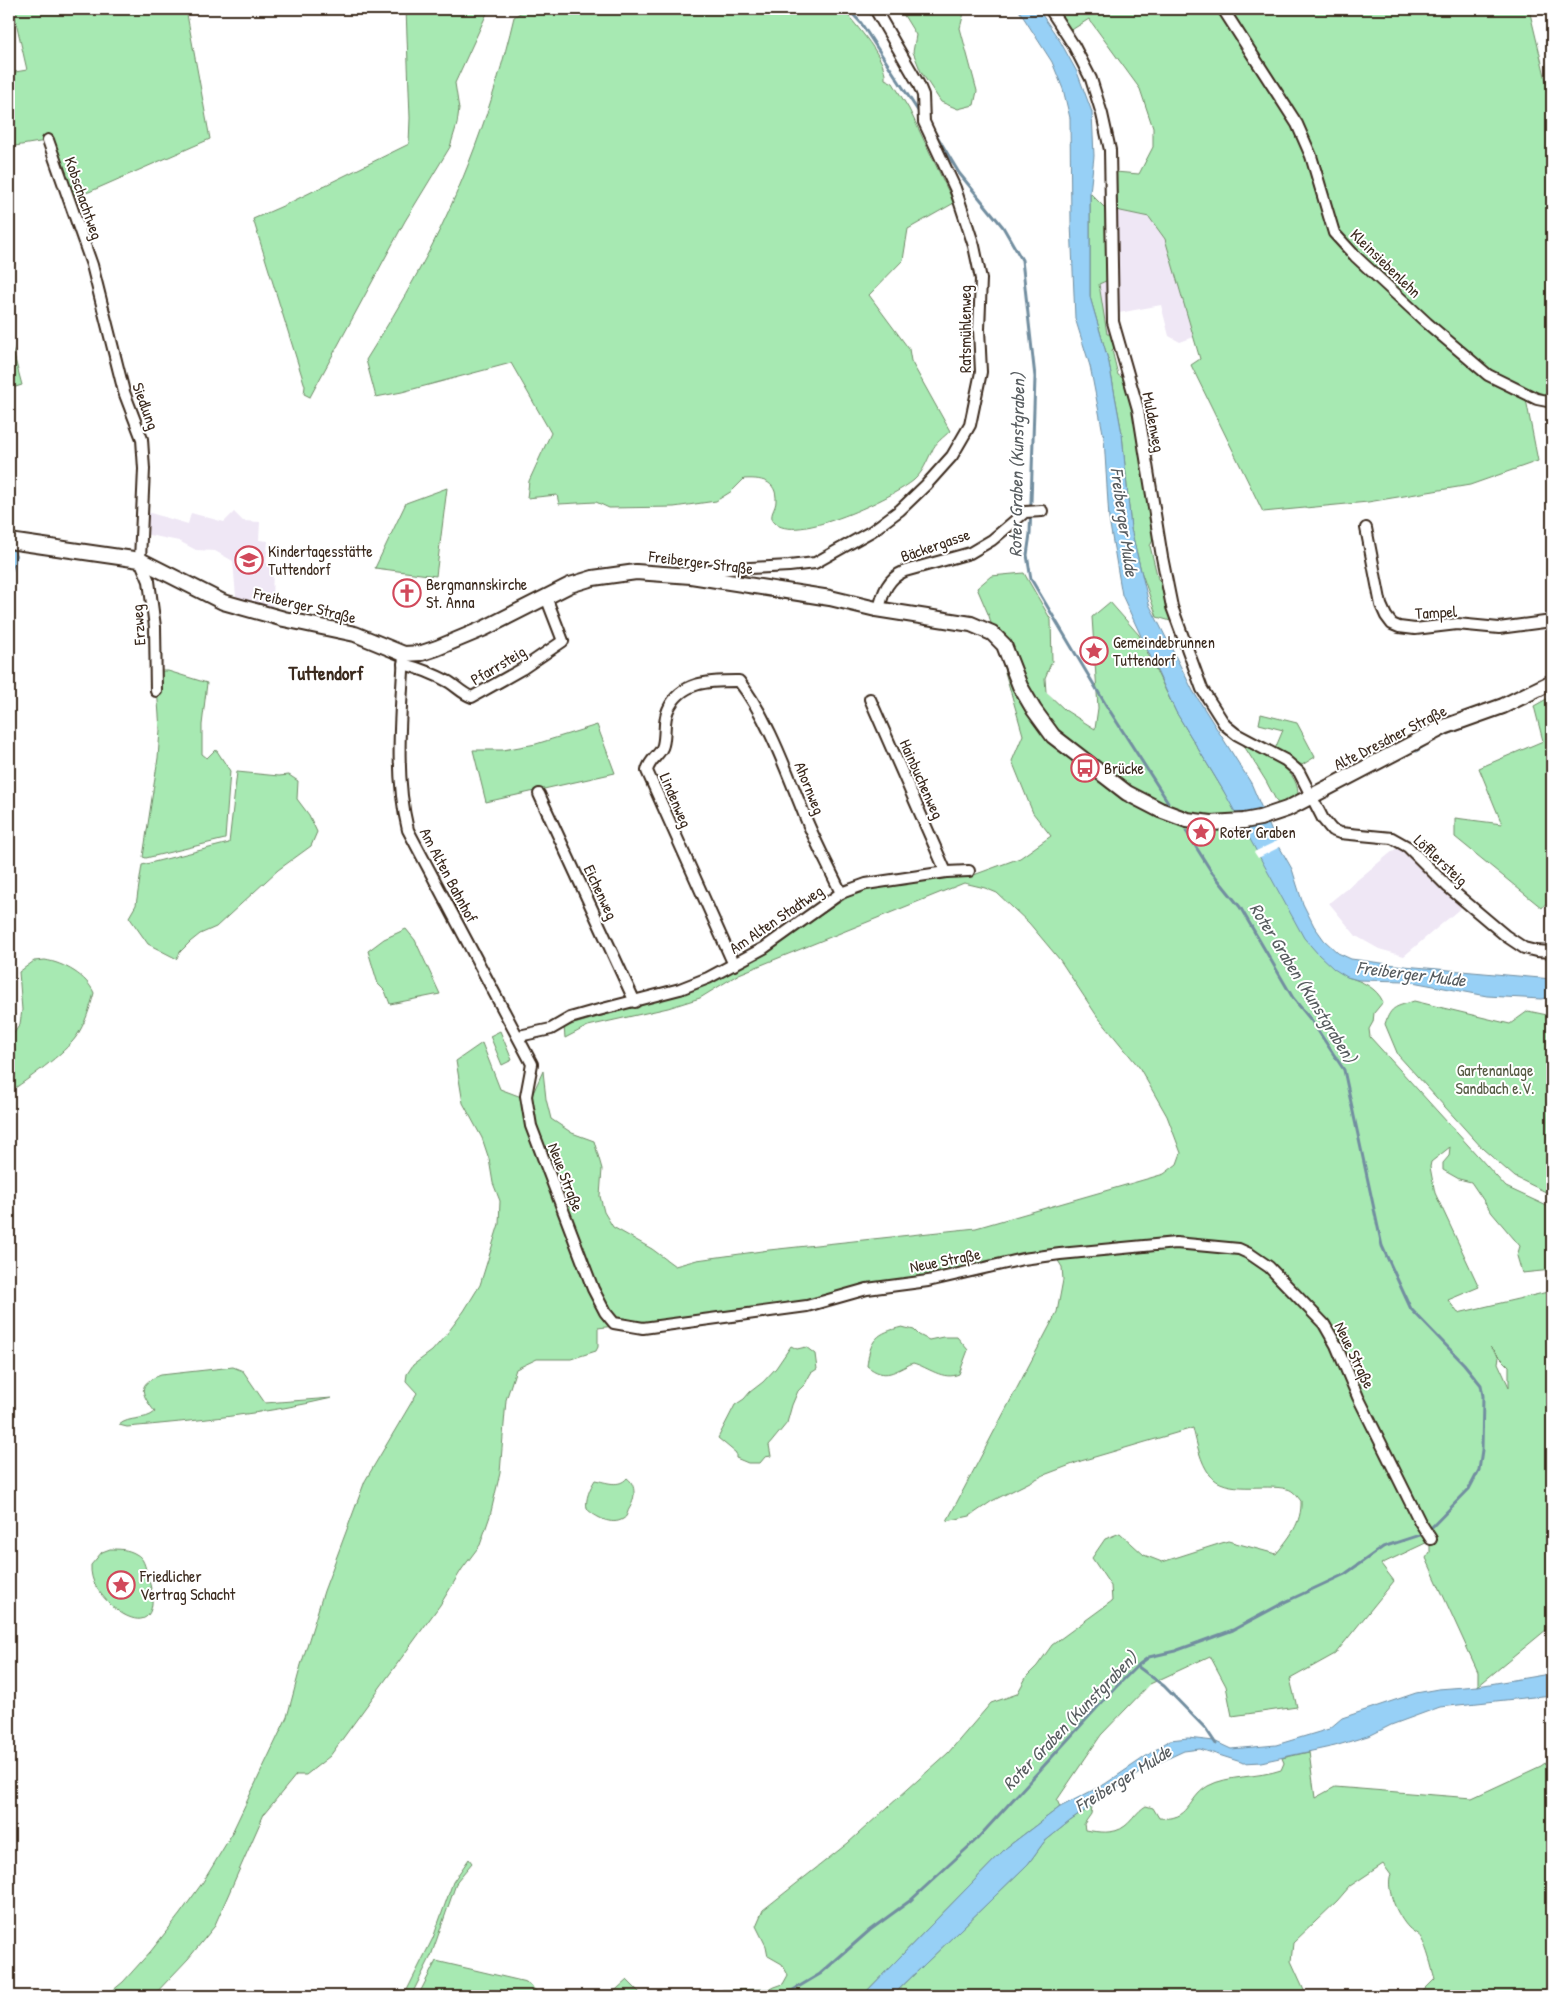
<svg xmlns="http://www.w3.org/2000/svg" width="1561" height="2005" font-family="'Patrick Hand',sans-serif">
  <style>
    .built { fill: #efe7f5 }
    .green { fill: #a7e9b2; stroke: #718a68; fill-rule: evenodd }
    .water { fill: #97d0f6; stroke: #728ea0 }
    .pier { fill: #fff }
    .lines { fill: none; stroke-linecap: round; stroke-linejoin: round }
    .stream { stroke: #728ea0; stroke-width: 3 }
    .street-casing { stroke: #3b2a1e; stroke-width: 14 }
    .secondary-casing { stroke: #3b2a1e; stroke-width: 18 }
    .street { stroke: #fff; stroke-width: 10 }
    .secondary { stroke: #fff; stroke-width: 14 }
    .labels { text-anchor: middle; stroke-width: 4; stroke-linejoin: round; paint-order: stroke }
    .street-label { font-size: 16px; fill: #3b2a1e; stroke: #fff }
    .poi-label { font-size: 16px; fill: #3b2a1e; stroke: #fff; text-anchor: start }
    .park-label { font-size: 16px; fill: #565a43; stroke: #fff }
    .water-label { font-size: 18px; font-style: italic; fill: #575c5f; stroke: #fff }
    .quarter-label { font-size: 19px; font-weight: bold; fill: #3b2a1e; stroke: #fff }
  </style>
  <rect width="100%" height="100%" fill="#fff"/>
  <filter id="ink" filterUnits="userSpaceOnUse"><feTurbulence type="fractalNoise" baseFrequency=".02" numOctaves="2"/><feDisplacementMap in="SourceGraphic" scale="10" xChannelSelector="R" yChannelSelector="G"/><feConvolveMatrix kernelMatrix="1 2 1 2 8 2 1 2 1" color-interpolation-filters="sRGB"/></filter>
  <g filter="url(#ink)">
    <!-- built -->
    <g class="built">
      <path d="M 1116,210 L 1149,217 L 1165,239 L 1194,337 L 1180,342 L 1169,336 L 1161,305 L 1119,313 L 1113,334 L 1107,334 L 1099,283 L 1108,280 L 1109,212 Z"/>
      <path d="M 147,512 L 188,524 L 191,513 L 224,522 L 234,512 L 243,521 L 260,522 L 259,540 L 268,541 L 266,563 L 273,564 L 272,608 L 236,597 L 233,561 L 215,551 L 196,550 L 179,541 L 144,534 Z"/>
      <path d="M 1399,846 L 1408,853 L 1463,906 L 1404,956 L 1379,949 L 1356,936 L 1329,903 Z"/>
    </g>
    <!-- green -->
    <g class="green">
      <path d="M 13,9 L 186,9 L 210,139 L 89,192 L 71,195 L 52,140 L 9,147 L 9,73 L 27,70 Z"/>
      <path d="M 406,9 L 489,9 L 455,83 L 459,109 L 457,124 L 450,147 L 405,221 L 310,397 L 304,394 L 305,386 L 253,219 L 285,205 L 409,144 L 410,118 Z"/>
      <path d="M 526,9 L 843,9 C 856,26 887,58 885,79 L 893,83 L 909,109 L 954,203 L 908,229 L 903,260 L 869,295 L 909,349 L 911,361 L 950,431 C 944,437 935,443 932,451 C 926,462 924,471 914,480 C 896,496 793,546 774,522 C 768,515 776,509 776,501 C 777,480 760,478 744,479 L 732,491 L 716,501 L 674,507 L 609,508 L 596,502 L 559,504 L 557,495 L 527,498 L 529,481 L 551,433 L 511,363 L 402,392 L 376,397 L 366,360 C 384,331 402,302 418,272 C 462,192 493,106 514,17 Z"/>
      <path d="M 900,9 L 965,9 L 960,28 L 977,91 L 974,105 L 958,109 L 941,102 L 921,72 L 913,52 L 916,35 Z"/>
      <path d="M 1054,9 L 1529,9 L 1552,105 L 1552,396 L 1524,389 L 1538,461 L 1470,485 L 1368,502 L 1263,512 L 1191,365 L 1200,359 L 1165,239 L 1149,217 L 1116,210 L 1115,172 L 1139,174 L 1153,147 L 1153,128 L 1140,89 L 1089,19 L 1070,31 Z"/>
      <path d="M 1090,193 L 1109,212 L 1108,280 L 1099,284 L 1107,334 L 1113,334 L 1116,346 L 1112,350 L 1118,375 L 1126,380 L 1134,410 L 1154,538 L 1150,546 L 1158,579 L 1163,584 L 1174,622 L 1157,617 L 1141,571 L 1131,529 L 1122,434 L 1109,363 L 1090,297 Z"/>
      <path d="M 9,337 L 22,385 L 9,389 Z"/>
      <path d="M 447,488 L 436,576 L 375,568 L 406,503 Z"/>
      <path d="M 1024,573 L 1051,620 L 1052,661 L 1045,678 L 1046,692 L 1065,710 L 1095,729 L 1098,708 L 1092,617 L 1110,602 L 1139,635 L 1176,712 L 1223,790 L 1347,977 C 1362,981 1377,988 1383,1002 L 1374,1013 L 1373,1022 L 1369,1029 L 1370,1037 L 1506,1187 L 1549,1207 L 1552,1203 L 1552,1270 L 1522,1273 L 1517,1256 L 1520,1246 L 1492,1213 L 1471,1182 L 1459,1179 L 1443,1170 L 1443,1163 L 1449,1156 L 1450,1147 L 1431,1162 L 1430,1167 L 1435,1193 L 1479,1287 L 1448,1300 L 1458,1313 L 1552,1291 L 1552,1625 L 1478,1686 L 1478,1672 L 1426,1558 L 1430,1552 L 1430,1541 L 1381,1564 L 1394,1581 L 1335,1654 L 1290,1679 L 1297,1707 L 1232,1716 L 1226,1686 L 1210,1656 L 1150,1684 L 1101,1735 L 1057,1800 L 1060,1807 L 1006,1848 L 862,1996 L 715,1996 L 722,1990 L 769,1989 L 783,1984 L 788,1975 L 782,1964 L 768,1956 L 766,1946 L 756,1926 L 763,1910 L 848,1843 L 948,1753 L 991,1703 L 1017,1694 L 1027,1676 L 1037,1666 L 1052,1645 L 1112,1601 L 1111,1586 L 1092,1558 L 1105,1539 L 1120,1533 L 1144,1555 L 1162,1562 L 1228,1541 L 1276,1554 C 1289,1538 1302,1523 1301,1501 C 1297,1496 1293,1490 1287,1489 C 1265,1483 1225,1495 1210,1475 C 1200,1462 1197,1444 1193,1428 L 1081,1461 L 1044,1475 L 992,1501 L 970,1516 L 947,1521 L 1057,1312 L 1063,1280 L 1062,1267 L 1052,1251 L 782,1305 L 598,1328 L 598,1347 L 596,1351 L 571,1359 L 537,1359 L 516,1369 L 506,1400 L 500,1473 L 490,1516 L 480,1545 L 462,1569 L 440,1605 L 330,1756 L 306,1775 L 296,1775 L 264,1814 L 214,1927 L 188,1959 L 153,1996 L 106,1996 L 123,1982 L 151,1951 L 180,1914 L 203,1882 L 229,1839 L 287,1717 L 301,1665 L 324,1591 L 365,1481 L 417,1393 L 406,1381 L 407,1374 L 413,1365 L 432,1351 L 446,1335 L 464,1311 L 480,1285 L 499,1224 L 500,1201 L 493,1183 L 489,1159 L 482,1138 L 463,1103 L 456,1061 L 482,1043 L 500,1089 L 524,1098 L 525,1126 L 557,1203 L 571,1214 L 544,1150 L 529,1102 L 543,1071 L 546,1099 L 551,1119 L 572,1133 L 594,1141 L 602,1169 L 600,1196 L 604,1212 L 613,1227 L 652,1249 L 675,1266 L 697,1260 L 769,1250 L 976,1228 L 1164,1174 L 1177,1164 L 1181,1153 L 1167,1116 L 1139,1067 L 1097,1016 L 1060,960 L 1029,923 L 997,893 L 985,888 L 964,883 L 739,974 L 700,998 L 668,1008 L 588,1026 L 565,1038 L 564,1027 L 701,987 L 765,953 L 848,897 L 865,890 L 938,878 L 971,876 L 1020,858 L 1051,836 L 1033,813 L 1012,761 L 1023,735 L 989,616 L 977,588 L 991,576 ZM 1490,1347 L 1509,1366 L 1509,1387 L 1498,1363 L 1499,1357 Z"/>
      <path d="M 159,671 L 168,671 L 207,683 L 202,725 L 202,754 L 207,758 L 215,750 L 217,751 L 230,771 L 225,839 L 146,858 L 143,857 L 158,758 L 160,730 L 156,673 Z"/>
      <path d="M 1552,696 L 1552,896 L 1542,908 L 1455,837 L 1455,818 L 1502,824 L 1479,768 L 1543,741 L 1534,706 Z"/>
      <path d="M 1261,714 L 1297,723 L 1315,757 L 1302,765 L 1275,749 L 1283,730 L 1259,724 Z"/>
      <path d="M 597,725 L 615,773 L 486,802 L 473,750 L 503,750 L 536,744 Z"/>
      <path d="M 1244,746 C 1264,755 1297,767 1298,793 L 1292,799 L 1278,804 L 1266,781 Z"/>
      <path d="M 237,772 L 279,776 L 289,775 L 298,781 L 297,799 L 309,815 L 317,832 L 311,846 L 278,870 L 216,927 L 200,934 L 190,942 L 180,952 L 177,959 L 148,944 L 129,917 L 136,905 L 142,865 L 229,843 Z"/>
      <path d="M 406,929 L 415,940 L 440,994 L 390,1004 L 385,991 L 378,984 L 368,951 L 384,939 Z"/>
      <path d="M 45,960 C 64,963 87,976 94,993 C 90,1008 85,1024 76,1037 C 65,1053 26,1081 9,1092 L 9,1041 L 20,1024 L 22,1010 L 19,972 L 34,961 Z"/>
      <path d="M 1414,1001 L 1510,1024 L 1528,1011 L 1552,1016 L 1552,1195 L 1515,1177 L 1483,1149 L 1398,1055 L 1385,1024 C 1391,1005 1397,1007 1414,1001 Z"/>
      <path d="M 500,1031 L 512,1060 L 502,1065 L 490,1036 Z"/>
      <path d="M 902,1327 L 914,1330 L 919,1335 L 929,1340 L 943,1337 L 957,1337 L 968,1350 L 959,1374 C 943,1381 928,1367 913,1363 C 894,1371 886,1381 867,1366 C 870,1339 877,1333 902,1327 Z"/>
      <path d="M 791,1346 L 797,1349 L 806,1347 L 815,1354 L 817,1369 L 811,1373 L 805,1384 L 798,1391 L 792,1405 L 787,1423 L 769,1445 L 771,1456 L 765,1457 L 760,1463 L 748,1463 L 736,1458 L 736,1453 L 718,1438 L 735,1405 L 744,1399 L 750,1392 L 763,1382 L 776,1368 Z"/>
      <path d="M 233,1367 L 243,1371 L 265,1403 L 332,1398 C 265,1414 195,1421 127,1427 L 119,1425 C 129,1416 145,1421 155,1412 C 142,1395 135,1384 161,1375 Z"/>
      <path d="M 627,1478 C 637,1485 635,1500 629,1509 C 627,1513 627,1517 623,1519 C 612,1526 595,1517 587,1509 C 585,1499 590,1488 595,1480 C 606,1482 619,1488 627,1478 Z"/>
      <path d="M 110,1549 C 119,1549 128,1549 136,1554 C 144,1558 145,1566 147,1574 C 150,1584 153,1593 152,1604 C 149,1631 122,1616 111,1605 C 99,1593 90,1582 91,1565 L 102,1552 Z"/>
      <path d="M 1309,1752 L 1315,1798 L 1335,1787 L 1472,1798 L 1541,1766 L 1552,1758 L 1552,1996 L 1418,1996 L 1435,1979 C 1431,1966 1428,1950 1421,1938 C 1419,1934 1413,1932 1409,1928 C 1398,1917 1385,1889 1391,1875 L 1383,1864 L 1350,1886 L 1337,1901 L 1293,1943 L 1291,1961 L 1307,1996 L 892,1996 L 1028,1864 L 1044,1842 L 1070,1821 L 1092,1806 L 1091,1814 L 1084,1824 L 1085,1830 C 1098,1832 1114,1835 1125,1826 C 1133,1820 1137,1811 1146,1806 L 1153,1808 L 1159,1818 C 1192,1821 1186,1799 1208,1786 C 1228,1775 1258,1778 1281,1770 L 1284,1763 L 1282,1758 Z"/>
      <path d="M 469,1859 L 472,1863 L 457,1881 L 431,1956 L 411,1996 L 404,1996 L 433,1938 L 453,1882 Z"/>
      <path d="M 436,1961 L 526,1982 L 542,1996 L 418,1996 Z"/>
      <path d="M 627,1980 L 643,1996 L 609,1996 Z"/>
    </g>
    <!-- water -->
    <g class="water">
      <path d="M 1018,9 L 1038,9 L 1060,41 L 1077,72 L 1092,112 L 1094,156 L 1090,193 L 1090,297 L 1109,363 L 1122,434 L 1131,529 L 1149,604 L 1193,691 L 1251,783 L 1275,839 L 1292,869 L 1303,904 L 1314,926 L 1324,940 L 1338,953 L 1351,959 L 1404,966 L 1552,979 L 1552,997 L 1541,999 L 1487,996 L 1407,981 L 1358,980 L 1347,977 L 1334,969 L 1318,954 L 1304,938 L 1223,790 L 1176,712 L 1122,595 L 1109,519 L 1104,438 L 1090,366 L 1075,318 L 1071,223 L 1070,118 L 1063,89 L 1052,62 Z"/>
      <path d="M 9,547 L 13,549 L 17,556 L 12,571 L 9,572 Z"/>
      <path d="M 1552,1671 L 1552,1695 L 1440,1707 L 1391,1725 L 1371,1735 L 1335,1746 L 1261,1762 L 1244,1763 L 1200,1749 L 1184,1751 L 1145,1769 L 1070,1821 L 1044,1842 L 1028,1864 L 892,1996 L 862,1996 L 1006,1848 L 1060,1807 L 1105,1784 L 1170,1740 L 1188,1738 L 1214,1741 L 1231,1749 L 1276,1745 L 1329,1729 L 1342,1718 L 1416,1693 L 1438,1689 L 1478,1686 L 1543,1675 Z"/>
    </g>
    <!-- pier -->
    <path class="pier" d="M 1279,840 L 1282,846 L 1258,858 L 1254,852 Z"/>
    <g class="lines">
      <!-- stream -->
      <g class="stream">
        <path d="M 848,9 L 861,23 L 920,114"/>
        <path d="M 931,126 L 959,173 L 1003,227 L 1022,260 L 1035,377 L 1030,534 L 1027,555 L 1031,579 L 1106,705 L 1168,802"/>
        <path d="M 1510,710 L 1552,690"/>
        <path d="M 1435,739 L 1467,726"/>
        <path d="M 1416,751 L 1430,742"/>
        <path d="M 1186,831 L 1211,871 L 1240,907 L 1293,998 L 1311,1020 L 1344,1070 L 1382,1246 L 1411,1309 L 1464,1364 L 1481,1385 L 1483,1396 L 1482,1450 L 1479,1470 L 1469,1489 L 1430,1529"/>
        <path d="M 1137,1666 L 1164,1686 L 1206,1729 L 1216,1744"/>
        <path d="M 783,1996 L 820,1974 L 870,1930 L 911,1900 L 977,1839 L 1115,1688 L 1137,1666 L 1149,1657 L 1175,1651 L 1233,1630 L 1285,1602 L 1345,1574 L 1383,1547 L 1420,1535"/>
      </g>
      <!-- street casing -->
      <g class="street-casing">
        <g id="street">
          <path d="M 1050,9 L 1074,46 L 1091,79 L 1102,114 L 1110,150 L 1113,322 L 1138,409 L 1162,557 L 1172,607 L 1202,689 L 1225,725 L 1236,734 L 1285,760 L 1299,772 L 1323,819 L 1332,830 L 1340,833 L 1392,838 L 1408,847 L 1448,887 L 1506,936 L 1524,948 L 1536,951 L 1552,952"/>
          <path d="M 1223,9 L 1297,124 L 1311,156 L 1334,233 L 1355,256 L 1427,323 L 1488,375 L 1537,399 L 1552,402"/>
          <path d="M 48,140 L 92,265 L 124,392 L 142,439 L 144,469 L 140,560 L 149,581 L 155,627 L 156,691"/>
          <path d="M 1366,528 L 1381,605 L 1386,616 L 1392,624 L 1399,627 L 1415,629 L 1457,624 L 1499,628 L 1552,621"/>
          <path d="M 694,575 L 709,570 L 789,566 L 815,563 L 872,531 L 900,510 L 926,485 L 952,456 L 970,425 L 981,372 L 979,329 L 981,279 L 974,246 L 955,188 L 924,122 L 923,95 L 918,83 L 875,9"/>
          <path d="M 879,609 C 883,592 888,578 905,571 L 970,553 L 992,540 L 1025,512 L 1042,511"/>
          <path d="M 404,654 C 401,712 394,773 408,830 L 532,1064 L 526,1096 L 531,1126 L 593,1289 L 605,1312 L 614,1323 L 643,1328 L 807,1306 L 867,1289 L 928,1281 L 1023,1259 L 1060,1254 L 1176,1243 L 1239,1249 L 1250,1254 L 1269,1267 L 1324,1324 L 1336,1345 L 1358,1397 L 1420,1522 L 1431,1539"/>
          <path d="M 403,664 C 419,668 434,674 449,682 C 457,687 463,694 472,697 L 522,669 L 563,641 L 546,597"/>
          <path d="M 870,699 L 946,872"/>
          <path d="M 539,794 L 635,1002"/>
          <path d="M 734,965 L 647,771 C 649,759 661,755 663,745 C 666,734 663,721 668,710 C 681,680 711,681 739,681 C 768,719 784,765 802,809 C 813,838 828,865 841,893"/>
          <path d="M 519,1036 L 551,1029 L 570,1018 L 591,1012 L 680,989 L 708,978 L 764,948 L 841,893 L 866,884 L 946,872 L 969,871"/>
        </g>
      </g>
      <!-- secondary casing -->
      <g class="secondary-casing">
        <path id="secondary" d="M 9,541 L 140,560 L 223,602 L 284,619 L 355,634 L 404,654 L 422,653 L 437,648 L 485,628 L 570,585 L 593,578 L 636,572 L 691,576 L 830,598 L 876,609 L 971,624 L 992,633 L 1004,645 L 1020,686 L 1034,710 L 1053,736 L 1127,793 L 1160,810 L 1187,820 L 1211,823 L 1244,821 L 1260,818 L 1287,809 L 1444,727 L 1503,706 L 1552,682"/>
      </g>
      <!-- street -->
      <use href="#street" class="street"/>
      <!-- secondary -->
      <use href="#secondary" class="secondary"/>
    </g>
  </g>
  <!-- icons -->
  <defs>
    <g id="school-ring" transform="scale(1.4375)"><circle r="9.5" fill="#fff" stroke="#d1495b" stroke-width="1.5"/><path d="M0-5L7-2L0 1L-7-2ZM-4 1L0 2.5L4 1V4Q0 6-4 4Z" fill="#d1495b"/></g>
    <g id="church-ring" transform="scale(1.4375)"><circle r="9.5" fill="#fff" stroke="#d1495b" stroke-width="1.5"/><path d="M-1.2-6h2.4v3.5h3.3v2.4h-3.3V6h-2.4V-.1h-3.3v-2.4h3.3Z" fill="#d1495b"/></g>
    <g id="sight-ring" transform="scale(1.4375)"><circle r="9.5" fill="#fff" stroke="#d1495b" stroke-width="1.5"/><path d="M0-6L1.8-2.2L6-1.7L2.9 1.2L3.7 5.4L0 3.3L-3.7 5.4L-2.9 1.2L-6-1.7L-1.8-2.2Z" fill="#d1495b"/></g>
    <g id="bus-ring" transform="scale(1.4375)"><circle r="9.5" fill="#fff" stroke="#d1495b" stroke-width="1.5"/><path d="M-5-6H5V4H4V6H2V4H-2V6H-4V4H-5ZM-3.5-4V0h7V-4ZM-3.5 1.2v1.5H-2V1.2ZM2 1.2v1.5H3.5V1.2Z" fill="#d1495b"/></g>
  </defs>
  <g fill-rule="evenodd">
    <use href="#school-ring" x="249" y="560"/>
    <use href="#church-ring" x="407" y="593"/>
    <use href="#sight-ring" x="1094" y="651"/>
    <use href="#bus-ring" x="1085" y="768"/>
    <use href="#sight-ring" x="1201" y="832"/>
    <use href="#sight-ring" x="121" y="1585"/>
  </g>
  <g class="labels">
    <!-- street labels -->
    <g class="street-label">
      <text transform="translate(84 198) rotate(71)" y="6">Kobschachtweg</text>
      <text transform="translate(1386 263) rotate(44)" y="6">Kleinsiebenlehn</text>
      <text transform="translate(965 329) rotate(-90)" y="6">Ratsmühlenweg</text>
      <text transform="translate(146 406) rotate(70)" y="6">Siedlung</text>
      <text transform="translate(1154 422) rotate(79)" y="6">Muldenweg</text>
      <text transform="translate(935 545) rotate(-19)" y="6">Bäckergasse</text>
      <text transform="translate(701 562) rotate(7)" y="6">Freiberger Straße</text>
      <text transform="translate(305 605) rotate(14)" y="6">Freiberger Straße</text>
      <text transform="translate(1436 612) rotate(-3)" y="6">Tampel</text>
      <text transform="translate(138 625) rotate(-94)" y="6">Erzweg</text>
      <text transform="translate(498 665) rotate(-31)" y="6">Pfarrsteig</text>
      <text transform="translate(1390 737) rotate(-27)" y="6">Alte Dresdner Straße</text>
      <text transform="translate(922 779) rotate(66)" y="6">Hainbuchenweg</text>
      <text transform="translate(810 788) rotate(68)" y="6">Ahornweg</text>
      <text transform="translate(676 800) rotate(67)" y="6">Lindenweg</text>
      <text transform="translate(1441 860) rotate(43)" y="6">Löfflersteig</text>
      <text transform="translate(449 875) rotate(62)" y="6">Am Alten Bahnhof</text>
      <text transform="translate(601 892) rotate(65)" y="6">Eichenweg</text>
      <text transform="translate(776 919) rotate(-34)" y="6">Am Alten Stadtweg</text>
      <text transform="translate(566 1177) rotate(69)" y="6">Neue Straße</text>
      <text transform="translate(945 1260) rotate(-11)" y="6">Neue Straße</text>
      <text transform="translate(1355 1355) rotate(64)" y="6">Neue Straße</text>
    </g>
    <!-- poi labels -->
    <g class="poi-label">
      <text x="268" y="557">Kindertagesstätte<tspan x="268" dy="18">Tuttendorf</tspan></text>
      <text x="426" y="590">Bergmannskirche<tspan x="426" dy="18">St. Anna</tspan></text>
      <text x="1113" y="648">Gemeindebrunnen<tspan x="1113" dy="18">Tuttendorf</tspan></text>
      <text x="1104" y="774">Brücke</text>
      <text x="1220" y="838">Roter Graben</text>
      <text x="140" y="1582">Friedlicher<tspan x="140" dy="18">Vertrag Schacht</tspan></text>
    </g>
    <!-- park labels -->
    <g class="park-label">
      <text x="1495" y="1076">Gartenanlage<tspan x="1495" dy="18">Sandbach e.V.</tspan></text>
    </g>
    <!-- water labels -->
    <g class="water-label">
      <text transform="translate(1017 465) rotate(-89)" y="6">Roter Graben (Kunstgraben)</text>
      <text transform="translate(1124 522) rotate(82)" y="6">Freiberger Mulde</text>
      <text transform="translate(1411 974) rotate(7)" y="6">Freiberger Mulde</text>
      <text transform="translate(1303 983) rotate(58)" y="6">Roter Graben (Kunstgraben)</text>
      <text transform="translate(1070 1721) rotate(-46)" y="6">Roter Graben (Kunstgraben)</text>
      <text transform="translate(1123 1779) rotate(-32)" y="6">Freiberger Mulde</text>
    </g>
    <!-- quarter labels -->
    <g class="quarter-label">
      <text x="326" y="680">Tuttendorf</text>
    </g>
  </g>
  <!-- margin -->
  <rect width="1561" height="2005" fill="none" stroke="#fff" stroke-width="30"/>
  <rect x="15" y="15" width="1531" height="1975" fill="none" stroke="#3b2a1e" stroke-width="2" filter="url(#ink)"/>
</svg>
